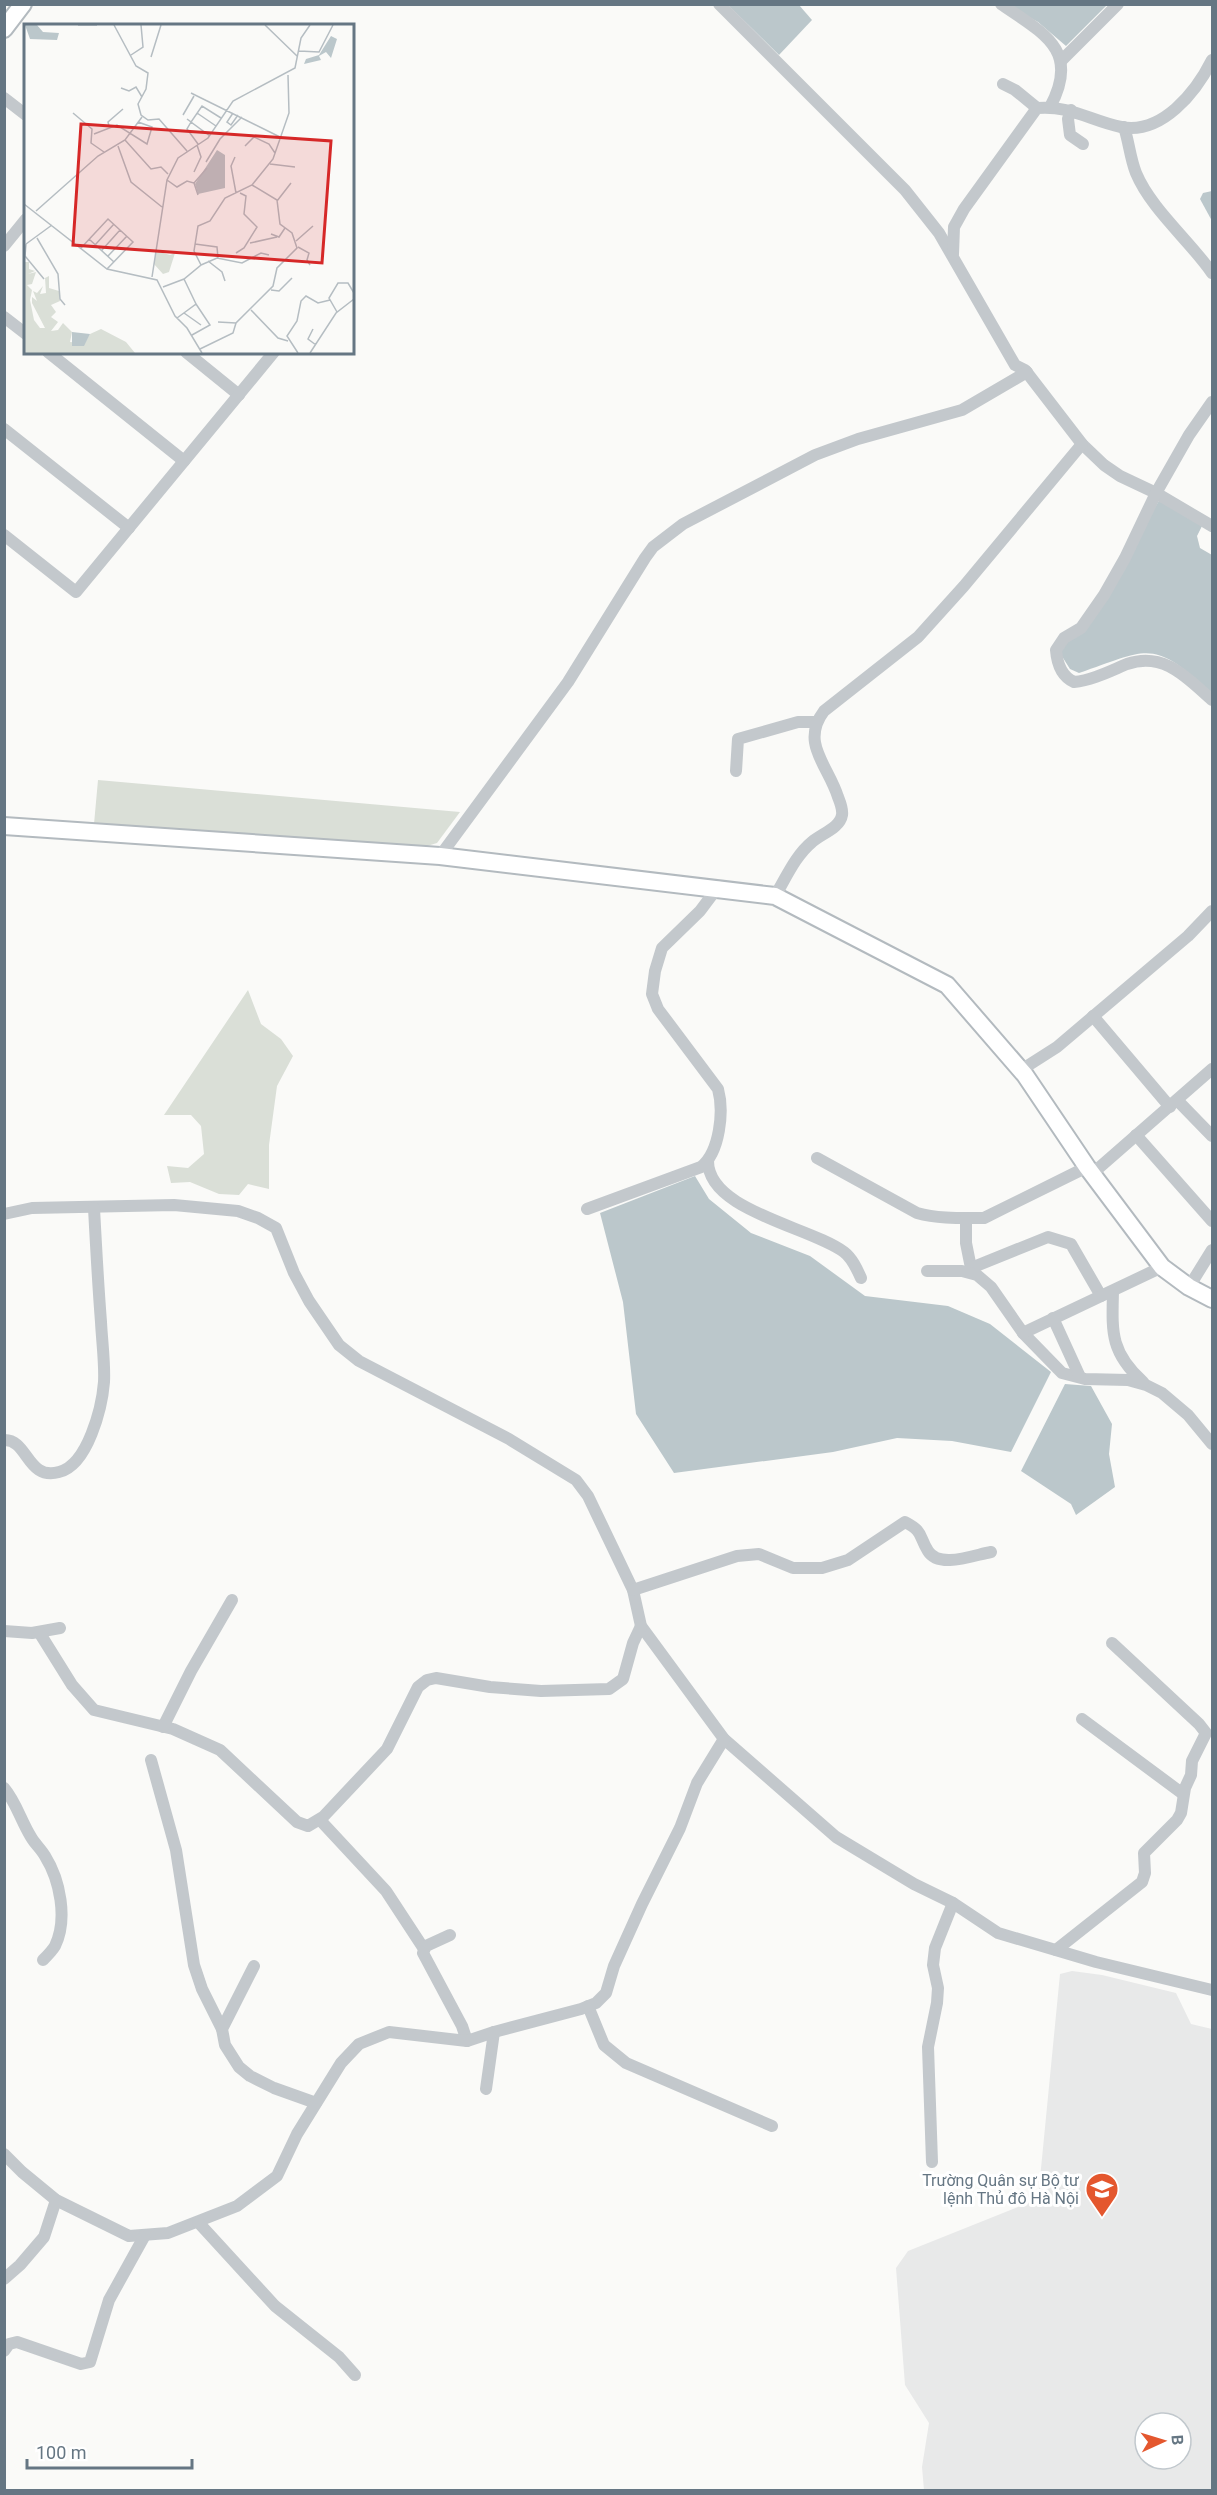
<svg xmlns="http://www.w3.org/2000/svg" width="1217" height="2495" font-family="Roboto,sans-serif">
  <style>
    .built { fill: #e8e9e9; fill-rule: evenodd }
    .green { fill: #dadfd7 }
    .water { fill: #bbc7cb }
    .lines { fill: none; stroke-linecap: round; stroke-linejoin: round }
    .secondary-casing { stroke: #b3babf; stroke-width: 20 }
    .street { stroke: #c3c8cc; stroke-width: 12 }
    .secondary { stroke: #fff; stroke-width: 16 }
    .labels { text-anchor: middle; stroke-width: 6; stroke-linejoin: round; paint-order: stroke }
    .poi-label { font-size: 16px; fill: #657683; stroke: #fff; text-anchor: end }
    .inset-road { fill: none; stroke: #b5bdc2; stroke-width: 1.5 }
    .view { fill: #d62828; fill-opacity: 0.15; stroke: #d62828; stroke-width: 3 }
    .inset-edge { fill: none; stroke: #657683; stroke-width: 3 }
  </style>
  <rect width="100%" height="100%" fill="#fafaf8"/>
  <!-- built -->
  <path class="built" d="M 1072,1971 L 1102,1975 L 1176,1993 L 1191,2024 L 1212,2029 L 1212,2490 L 924,2490 L 922,2467 L 929,2423 L 905,2385 L 896,2268 L 908,2251 L 1038,2199 L 1060,1974 ZM 1145,2423 L 1181,2423 L 1181,2459 L 1145,2459 Z"/>
  <!-- green -->
  <g class="green">
    <path d="M 98,780 L 460,812 L 437,843 L 414,850 L 94,824 Z"/>
    <path d="M 248,990 L 261,1024 L 281,1039 L 293,1056 L 277,1086 L 269,1145 L 269,1189 L 248,1184 L 239,1195 L 219,1194 L 190,1182 L 171,1183 L 167,1166 L 188,1168 L 204,1154 L 201,1126 L 191,1115 L 164,1115 Z"/>
  </g>
  <!-- water -->
  <g class="water">
    <path d="M 728,5 L 799,5 L 812,20 L 779,55 Z"/>
    <path d="M 1007,5 L 1107,5 L 1066,46 L 1038,22 Z"/>
    <path d="M 1212,191 L 1212,221 L 1200,199 L 1203,193 Z"/>
    <path d="M 1160,499 L 1203,524 L 1197,536 L 1200,548 L 1212,555 L 1212,693 C 1152,639 1151,648 1079,673 L 1070,669 L 1058,650 L 1081,630 Z"/>
    <path d="M 695,1176 L 709,1199 L 751,1233 L 810,1256 L 865,1296 L 948,1306 L 990,1324 L 1051,1372 L 1011,1452 L 952,1441 L 897,1438 L 833,1452 L 674,1473 L 636,1414 L 623,1302 L 600,1213 Z"/>
    <path d="M 1065,1384 L 1091,1386 L 1112,1424 L 1109,1454 L 1115,1487 L 1076,1515 L 1071,1504 L 1021,1471 Z"/>
  </g>
  <g class="lines">
    <!-- secondary casing -->
    <g class="secondary-casing">
      <g id="secondary">
        <path d="M 4,29 L 23,4"/>
        <path d="M 4,826 L 440,856 L 775,896 L 947,985 L 1025,1075 L 1087,1167 L 1162,1267 L 1189,1287 L 1212,1299"/>
      </g>
    </g>
    <!-- street -->
    <g class="street">
      <path d="M 719,4 L 905,190 L 939,233 L 1015,365 L 1025,370 L 1082,444 L 1104,465 L 1120,476 L 1156,493 L 1212,526"/>
      <path d="M 1001,4 C 1043,33 1081,50 1050,107"/>
      <path d="M 1061,61 L 1118,4"/>
      <path d="M 1003,84 L 1015,90 L 1037,108"/>
      <path d="M 4,98 L 26,115"/>
      <path d="M 1071,110 L 1068,119 L 1070,135 L 1083,144"/>
      <path d="M 1124,127 C 1129,142 1130,158 1136,173 C 1151,209 1190,241 1212,273"/>
      <path d="M 4,246 L 26,219"/>
      <path d="M 953,254 L 954,227 L 964,209 L 1037,108 C 1070,105 1091,121 1121,127 C 1162,135 1196,92 1212,60"/>
      <path d="M 4,317 L 26,334"/>
      <path d="M 48,352 L 184,461"/>
      <path d="M 186,352 L 239,395"/>
      <path d="M 1212,402 L 1189,435 L 1156,493 L 1125,558 L 1104,595 L 1081,628 L 1064,638 L 1056,650 C 1057,663 1061,676 1074,682 C 1093,680 1110,671 1127,664 C 1164,651 1187,678 1212,700"/>
      <path d="M 4,429 L 129,528"/>
      <path d="M 4,535 L 76,592 L 274,352"/>
      <path d="M 736,771 L 738,739 L 798,722 L 816,722"/>
      <path d="M 440,856 L 568,682 L 645,558 L 653,547 L 683,524 L 815,455 L 858,439 L 962,410 L 1027,372"/>
      <path d="M 775,896 C 786,878 795,856 812,842 C 821,834 840,828 842,815 C 843,809 840,802 838,797 C 828,765 800,743 824,711 L 918,637 L 964,586 L 1082,444"/>
      <path d="M 1093,1016 L 1170,1107"/>
      <path d="M 1021,1070 L 1057,1047 L 1188,936 L 1212,911"/>
      <path d="M 1177,1100 L 1212,1136"/>
      <path d="M 1136,1135 L 1212,1221"/>
      <path d="M 817,1158 L 917,1213 C 938,1219 962,1218 984,1218 L 1087,1167"/>
      <path d="M 708,1161 C 708,1211 811,1227 844,1252 C 852,1258 857,1269 861,1278"/>
      <path d="M 1093,1173 L 1212,1069"/>
      <path d="M 587,1209 L 701,1167 C 720,1152 724,1111 718,1089 L 658,1009 L 652,994 L 655,971 L 662,948 L 700,911 L 718,887"/>
      <path d="M 4,1214 L 32,1208 L 174,1205 L 238,1211 L 258,1218 L 276,1228 L 294,1273 L 309,1301 L 339,1345 L 359,1361 L 509,1439 L 576,1480 L 588,1496 L 633,1590 L 641,1626 L 724,1739 L 836,1837 L 914,1884 L 953,1903 L 998,1933 L 1096,1962 L 1212,1990"/>
      <path d="M 966,1218 L 966,1243 L 972,1273"/>
      <path d="M 971,1268 L 1048,1237 L 1071,1244 L 1101,1296"/>
      <path d="M 927,1271 L 962,1271 L 977,1275 L 991,1287 L 1023,1333 L 1062,1373 L 1085,1379 L 1128,1380 L 1146,1385 L 1162,1393 L 1188,1415 L 1212,1444"/>
      <path d="M 1189,1287 L 1212,1250"/>
      <path d="M 1113,1291 C 1112,1332 1110,1352 1143,1382"/>
      <path d="M 1053,1318 L 1080,1377"/>
      <path d="M 1023,1333 L 1162,1267"/>
      <path d="M 4,1440 C 28,1439 27,1481 59,1472 C 88,1465 102,1407 104,1382 C 105,1363 102,1342 101,1322 C 98,1284 96,1246 94,1208"/>
      <path d="M 633,1590 L 737,1556 L 759,1554 L 793,1568 L 822,1568 L 848,1560 L 905,1522 C 924,1532 918,1535 928,1551 C 939,1569 974,1555 991,1552"/>
      <path d="M 4,1631 L 32,1633 L 60,1628"/>
      <path d="M 39,1632 L 72,1685 L 94,1710 L 173,1729 L 220,1750 L 297,1822 L 308,1826 L 323,1817 L 387,1749 L 418,1687 L 427,1680 L 436,1678 L 490,1687 L 541,1691 L 609,1689 L 623,1679 L 633,1643 L 641,1626"/>
      <path d="M 1082,1719 L 1183,1794"/>
      <path d="M 163,1727 L 191,1671 L 232,1600"/>
      <path d="M 151,1760 L 176,1850 L 194,1965 L 202,1989 L 222,2029"/>
      <path d="M 4,1788 C 16,1802 21,1821 31,1837 C 35,1844 41,1849 45,1856 C 60,1880 68,1919 55,1946 C 52,1951 47,1956 43,1960"/>
      <path d="M 320,1820 L 386,1891 L 424,1949"/>
      <path d="M 450,1935 L 426,1946 L 423,1953 L 462,2026 L 467,2041"/>
      <path d="M 1056,1950 L 1142,1882 L 1145,1873 L 1144,1853 L 1177,1820 L 1181,1813 L 1185,1788 L 1191,1775 L 1192,1761 L 1206,1733 L 1199,1724 L 1112,1643"/>
      <path d="M 254,1966 L 222,2029 L 225,2045 L 239,2067 L 250,2076 L 274,2088 L 316,2103"/>
      <path d="M 588,2006 L 604,2045 L 626,2063 L 772,2126"/>
      <path d="M 486,2089 L 494,2032"/>
      <path d="M 4,2154 L 22,2172 L 56,2200 L 129,2236 L 168,2233 L 237,2206 L 277,2176 L 297,2134 L 341,2063 L 359,2044 L 389,2032 L 467,2041 L 494,2032 L 581,2009 L 596,2003 L 606,1993 L 614,1966 L 642,1904 L 680,1828 L 697,1783 L 724,1739"/>
      <path d="M 932,2162 L 928,2047 L 937,2003 L 938,1988 L 933,1965 L 935,1948 L 953,1903"/>
      <path d="M 198,2222 L 275,2306 L 339,2357 L 355,2375"/>
      <path d="M 4,2279 L 20,2265 L 44,2237 L 56,2200"/>
      <path d="M 4,2351 L 9,2344 L 17,2342 L 81,2364 L 90,2362 L 109,2300 L 145,2235"/>
    </g>
    <!-- secondary -->
    <use href="#secondary" class="secondary"/>
  </g>
  <!-- icons -->
  <defs>
    <g id="university-pin" transform="scale(1.725)"><path d="M0 17L-7.5 6A9.5 9.5 0 1 1 7.5 6Z" fill="#e4572e" stroke="#fff"/><path d="M0-5L7-2L0 1L-7-2ZM-4 1L0 2.5L4 1V4Q0 6-4 4Z" fill="#fff"/></g>
  </defs>
  <g fill-rule="evenodd">
    <use href="#university-pin" x="1102" y="2189"/>
  </g>
  <g class="labels">
    <!-- poi labels -->
    <g class="poi-label">
      <text x="1079" y="2186">Trường Quân sự Bộ tư<tspan x="1079" dy="18">lệnh Thủ đô Hà Nội</tspan></text>
    </g>
  </g>
  <!-- overview -->
  <g transform="translate(24 24)">
    <rect width="330" height="330" fill="#fafaf8"/>
    <path d="M 132,227 L 146,231 L 151,229 L 145,248 L 139,250 L 130,240 ZM 0,238 L 5,238 L 5,245 L 11,247 L 4,250 L 12,248 L 8,260 L 3,261 L 8,266 L 6,276 L 10,296 L 16,304 L 21,304 L 8,279 L 8,273 L 13,277 L 9,267 L 13,269 L 19,262 L 16,270 L 22,269 L 21,254 L 25,252 L 25,264 L 35,267 L 36,277 L 27,281 L 32,288 L 27,293 L 34,298 L 27,307 L 34,306 L 39,299 L 48,308 L 46,318 L 61,319 L 66,310 L 77,305 L 102,318 L 111,329 L 0,329 Z" fill="#dadfd7"/>
    <path d="M 13,1 L 19,8 L 35,9 L 33,16 L 6,15 L 1,1 ZM 307,12 L 313,15 L 307,34 L 302,28 L 295,32 L 297,36 L 280,40 L 282,35 L 295,31 ZM 193,126 L 201,131 L 201,164 L 174,170 L 171,160 ZM 48,308 L 66,310 L 60,322 L 48,322 Z" fill="#bbc7cb"/>
    <path class="inset-road" d="M 54,1 L 73,1M 90,1 L 112,42 L 124,49 L 122,65 L 114,80 L 117,91 L 124,96 L 135,95 L 163,127M 241,1 L 273,32M 275,27 L 295,28 L 309,1M 107,31 L 119,23 L 117,1M 127,33 L 137,1M 97,64 L 105,67 L 112,63 L 118,73M 167,69 L 256,113M 49,89 L 68,105 L 67,119 L 80,128M 173,89 L 192,102M 209,89 L 203,98 L 207,101 L 214,91M 159,91 L 170,72M 163,95 L 167,98 L 163,105 L 174,120M 85,102 L 84,98 L 99,85M 70,110 L 93,101 L 123,120 L 128,103 L 114,98M 186,112 L 167,98 L 178,82 L 197,94M 101,116 L 127,145 L 137,143 L 144,150M 94,122 L 107,158 L 138,183M 221,122 L 230,113 L 245,120 L 251,129M 211,133 L 207,142 L 212,169M 182,138 L 196,115 L 218,93M 246,140 L 271,143M 170,148 L 177,133 L 173,121M 143,156 L 153,163 L 163,157 L 170,159 L 174,171M 170,159 L 183,144M 253,177 L 267,159M 0,180 L 83,245 L 133,256 L 151,292 L 163,304 L 178,329M 12,187 L 74,132 L 101,116 L 118,93M 247,210 L 255,213 L 261,204M 13,214 L 34,250 L 36,275 L 41,281M 65,215 L 90,238M 272,217 L 289,202M 226,219 L 253,213M 2,220 L 1,232 L 20,255M 2,220 L 28,201M 171,220 L 193,223 L 194,234M 71,221 L 90,200M 274,223 L 285,229 L 283,236 L 286,241M 57,224 L 84,195 L 109,218 L 83,245M 78,226 L 96,206M 212,229 L 220,224 L 233,203 L 220,190 L 222,172 L 216,169M 84,232 L 103,212M 184,237 L 198,248 L 201,257M 177,241 L 193,234 L 218,239 L 237,229 L 245,231M 128,253 L 143,156 L 154,134 L 184,114 L 209,77 L 271,44 L 277,14 L 286,1M 139,263 L 160,255 L 177,241 L 170,227 L 174,202 L 186,197 L 201,174 L 228,161 L 249,135 L 265,89 L 264,51M 247,266 L 255,267 L 268,254M 227,286 L 254,314 L 264,317M 313,288 L 305,274 L 314,259 L 324,259 L 330,269M 160,289 L 177,301M 153,294 L 172,280 L 160,255M 194,298 L 212,299M 289,305 L 284,315 L 292,321M 168,311 L 186,301 L 172,280M 176,325 L 209,309 L 212,299 L 249,262 L 253,244 L 273,224 L 268,209 L 256,200 L 253,176 L 228,161M 274,329 L 263,312 L 273,297 L 277,277 L 282,272 L 294,279 L 306,276M 286,329 L 312,289 L 330,275"/>
    <path class="view" d="M 57,100 L 307,117 L 298,239 L 49,221 Z"/>
    <rect width="330" height="330" class="inset-edge"/>
  </g>
  <!-- border -->
  <rect width="1217" height="2495" fill="none" stroke="#657683" stroke-width="12"/>
  <!-- north arrow -->
  <g transform="translate(1163 2441) rotate(86)"><circle r="28" fill="#ffffff" stroke="#c1c8cd" stroke-width="1.5"/>
  <path d="M0-4.5L10 22L0 15L-10 22Z" fill="#e4572e"/>
  <text y="-9" font-size="16" font-weight="bold" text-anchor="middle" fill="#657683">B</text>
  </g>
  <!-- scale -->
  <path d="M27 2459v9h165v-9" fill="none" stroke="#657683" stroke-width="3"/>
  <text x="36" y="2459" font-size="18" fill="#657683" stroke="#ffffff" stroke-width="4.5" paint-order="stroke">100 m</text>
</svg>
